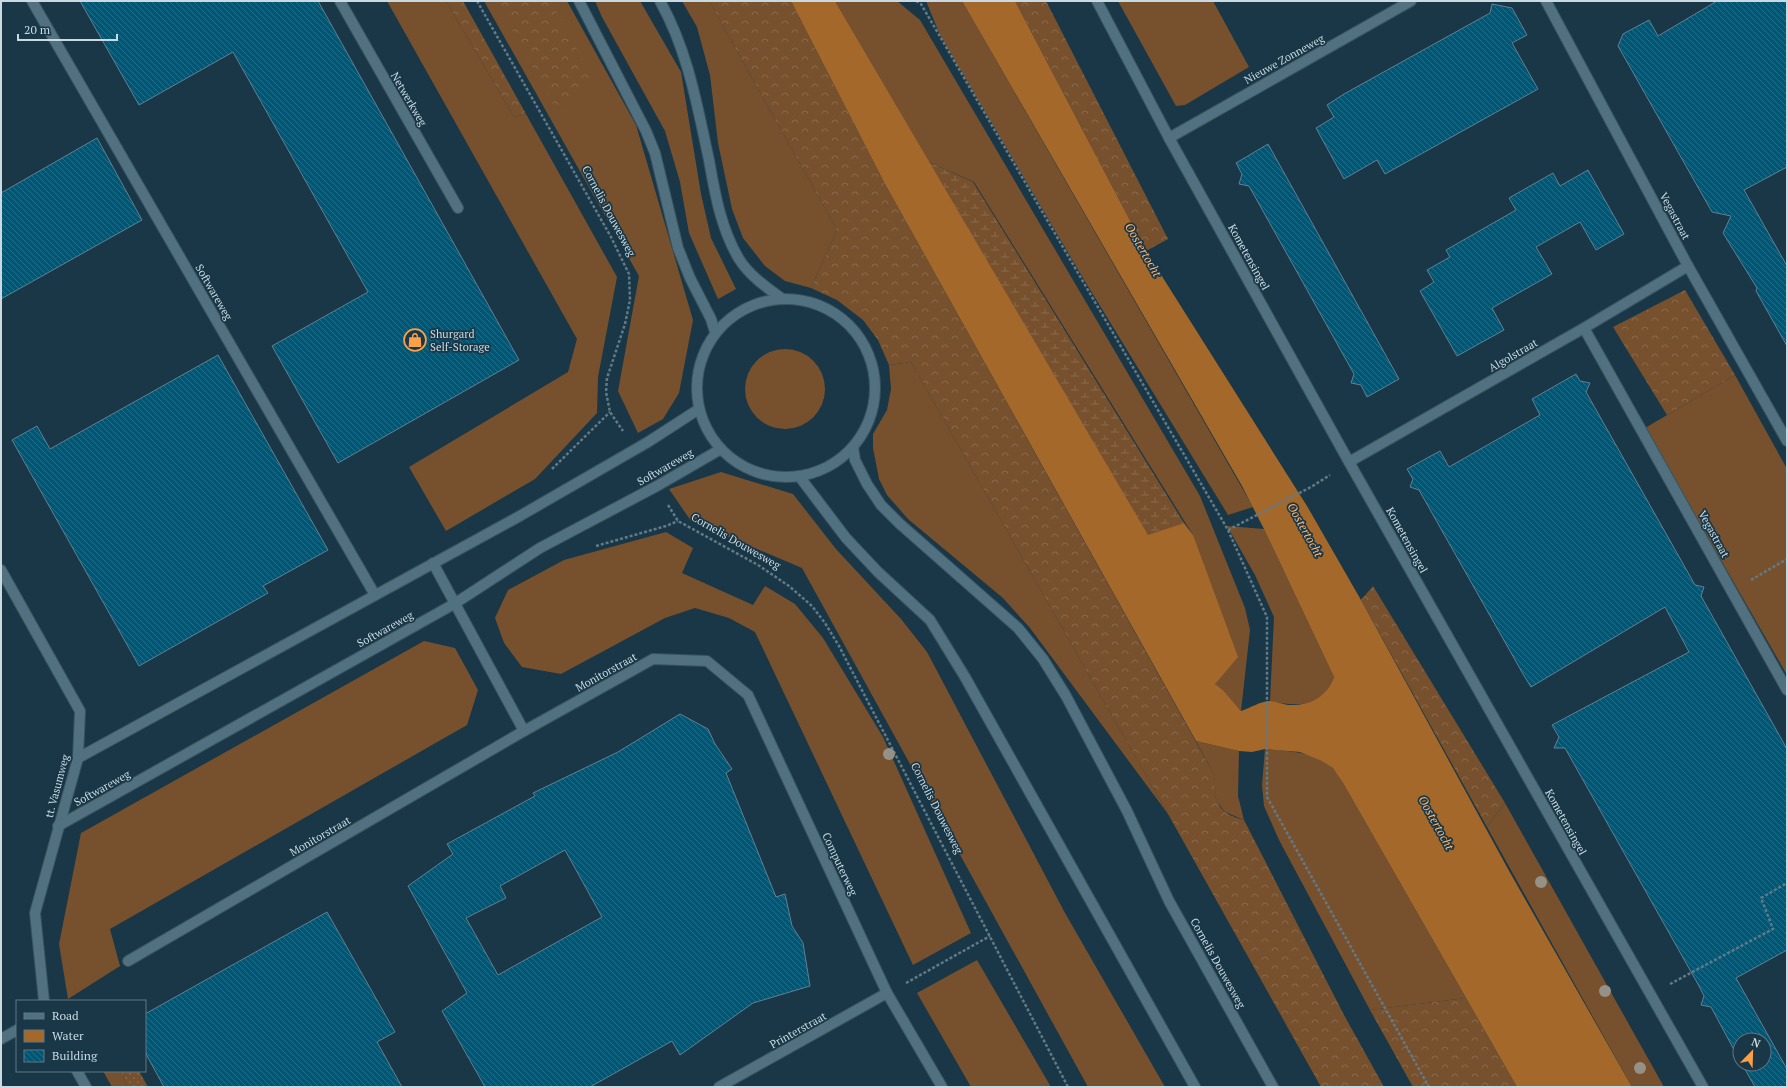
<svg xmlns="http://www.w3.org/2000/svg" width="1788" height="1088" font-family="'PT Serif',serif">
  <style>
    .grass { fill: #77512e }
    .forest { fill: url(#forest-crowns) }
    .wetland { fill: url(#wetland-marsh) }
    .garden { fill: url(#garden-dots) }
    .water { fill: #a5682b }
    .building { fill: url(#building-back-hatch); stroke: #618091; fill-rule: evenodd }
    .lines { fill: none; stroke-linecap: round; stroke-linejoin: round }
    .service-casing { stroke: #39535f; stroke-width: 12 }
    .minor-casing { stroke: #39535f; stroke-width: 12 }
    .secondary-casing { stroke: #39535f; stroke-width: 12 }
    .path { stroke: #627a87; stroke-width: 2.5; stroke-dasharray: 3 2; stroke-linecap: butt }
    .service { stroke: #517080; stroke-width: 10 }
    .minor { stroke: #517080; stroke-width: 10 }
    .secondary { stroke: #517080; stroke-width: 10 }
    .tree { fill: #969187 }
    .labels { text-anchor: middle; stroke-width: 3.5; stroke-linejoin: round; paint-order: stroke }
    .street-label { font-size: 11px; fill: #c9dae3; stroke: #193746 }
    .poi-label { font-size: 11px; fill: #c9dae3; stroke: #193746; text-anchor: start }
    .water-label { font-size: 12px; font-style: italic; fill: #fcb87b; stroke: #193746 }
  </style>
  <defs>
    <pattern id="forest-crowns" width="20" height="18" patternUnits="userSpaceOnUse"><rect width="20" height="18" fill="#77512e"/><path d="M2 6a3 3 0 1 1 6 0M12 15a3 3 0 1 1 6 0" fill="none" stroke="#89694c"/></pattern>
    <pattern id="wetland-marsh" width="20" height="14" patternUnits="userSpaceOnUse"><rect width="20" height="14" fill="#77512e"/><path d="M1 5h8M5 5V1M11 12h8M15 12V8" fill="none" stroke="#89694c"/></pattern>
    <pattern id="garden-dots" width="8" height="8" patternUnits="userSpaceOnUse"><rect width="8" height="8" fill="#77512e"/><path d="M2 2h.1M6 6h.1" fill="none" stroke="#89694c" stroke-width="1.8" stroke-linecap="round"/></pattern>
    <pattern id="building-back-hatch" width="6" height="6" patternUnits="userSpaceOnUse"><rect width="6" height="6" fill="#005675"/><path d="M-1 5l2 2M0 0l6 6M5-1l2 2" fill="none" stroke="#246e88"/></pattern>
  </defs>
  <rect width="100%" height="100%" fill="#193746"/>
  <!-- grass -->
  <g class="grass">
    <path d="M 387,1 L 446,1 L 514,117 L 526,114 L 617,277 L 598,377 L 597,413 L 535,479 L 446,531 L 409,467 L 568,372 L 577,339 Z"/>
    <path d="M 484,1 L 567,1 L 636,125 L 693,320 L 679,393 L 663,419 L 638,433 L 618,391 L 639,276 Z"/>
    <path d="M 595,1 L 640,1 L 681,72 L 701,194 L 711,238 L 736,289 L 718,299 L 689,233 L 680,182 L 665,131 L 602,17 Z"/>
    <path d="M 682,1 L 709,1 L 837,230 L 811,288 L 785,281 L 765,266 L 743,238 L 732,209 L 718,143 L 710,75 L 697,27 Z"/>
    <path d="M 835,1 L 897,1 L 920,20 L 1200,496 L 1245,608 L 1250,630 L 1241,711 L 1223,690 L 1215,684 L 1193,535 L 974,182 L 929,162 Z"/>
    <path d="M 926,1 L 962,1 L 1253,507 L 1228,515 L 1083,278 L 940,35 Z"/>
    <path d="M 1118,1 L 1213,1 L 1249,67 L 1185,105 L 1176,106 Z"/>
    <circle cx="785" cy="389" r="40"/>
    <path d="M 911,362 L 1168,814 L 1030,628 L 1003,598 L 908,519 L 887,495 L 879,479 L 873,448 L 873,434 L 887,410 L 891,389 L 889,365 Z"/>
    <path d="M 1735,375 L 1787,469 L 1787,675 L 1645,428 Z"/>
    <path d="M 721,472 L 793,494 L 836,549 L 901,619 L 927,652 L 1065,913 L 1165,1087 L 1088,1087 L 802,568 L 691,521 L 669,489 Z"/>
    <path d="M 1227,526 L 1264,529 L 1334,677 C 1321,708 1299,707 1270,701 L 1274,617 L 1255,575 Z"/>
    <path d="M 666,532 L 693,548 L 682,573 L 753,605 L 765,586 L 795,604 L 823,638 L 883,737 L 971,933 L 913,965 L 755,632 L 729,618 L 695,608 L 665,618 L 561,674 L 522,667 L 504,643 L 495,618 L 508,590 L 564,560 Z"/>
    <path d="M 424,641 L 455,648 L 478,690 L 467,725 L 110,929 L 120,966 L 68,999 L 59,944 L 81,833 Z"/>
    <path d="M 1196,741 L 1239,751 L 1238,796 L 1244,820 L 1225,812 L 1217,802 L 1213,788 L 1215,776 Z"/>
    <path d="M 1265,749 C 1288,751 1314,751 1333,768 C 1337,772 1340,779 1343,783 L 1466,998 L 1370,1010 L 1279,840 L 1264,806 L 1262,785 Z"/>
    <path d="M 1505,803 L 1664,1087 L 1632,1087 L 1487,827 Z"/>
    <path d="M 977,960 L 1051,1087 L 971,1087 L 917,993 Z"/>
    <path d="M 103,1071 L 120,1071 L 128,1087 L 112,1087 Z"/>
  </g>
  <!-- forest -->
  <g class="forest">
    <path d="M 446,1 L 463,1 L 526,114 L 514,117 Z"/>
    <path d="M 496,1 L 550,1 L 595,82 L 559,115 Z"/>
    <path d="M 709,1 L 791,1 L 885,184 L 1215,776 C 1213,789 1214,803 1225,812 C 1230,816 1238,818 1244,820 L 1344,1015 L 1384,1087 L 1321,1087 L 1168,814 L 911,362 L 889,365 L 878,340 L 863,320 L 837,300 L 811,288 L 837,230 Z"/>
    <path d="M 1015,1 L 1046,1 L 1168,239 L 1146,251 Z"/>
    <path d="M 1685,290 L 1735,375 L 1667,415 L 1613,327 Z"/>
    <path d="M 1373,586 L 1505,803 L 1487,827 L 1361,600 Z"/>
    <path d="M 1466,998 L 1517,1087 L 1413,1087 L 1370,1010 Z"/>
  </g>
  <!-- wetland -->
  <path class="wetland" d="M 929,162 L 973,182 L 1184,523 L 1148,536 Z"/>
  <!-- garden -->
  <path class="garden" d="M 120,1071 L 139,1071 L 148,1087 L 128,1087 Z"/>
  <!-- water -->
  <path class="water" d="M 791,1 L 835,1 L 1148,535 L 1184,523 L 1193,535 L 1238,657 L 1215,684 L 1223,690 L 1241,711 C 1250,708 1261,701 1270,701 C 1276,701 1282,704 1288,705 C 1311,706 1326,697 1334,677 L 1264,529 L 1242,486 L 962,1 L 1015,1 L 1146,251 L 1307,506 L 1361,600 L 1508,869 L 1632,1087 L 1517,1087 L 1343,783 L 1333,768 L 1322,761 L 1300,752 L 1265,749 L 1252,752 L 1239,751 L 1196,741 L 885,184 Z"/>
  <!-- building -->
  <g class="building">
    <path d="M 80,1 L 318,1 L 519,360 L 338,463 L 272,346 L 368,292 L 233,52 L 139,105 Z"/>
    <path d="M 1717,1 L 1787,1 L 1787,167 L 1744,190 L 1787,266 L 1787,346 L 1756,291 L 1757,288 L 1723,233 L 1731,216 L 1712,212 L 1618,46 L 1623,34 L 1649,20 L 1658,36 Z"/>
    <path d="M 1492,4 L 1512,8 L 1527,35 L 1512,43 L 1538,89 L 1385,174 L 1377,160 L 1344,179 L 1316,128 L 1334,117 L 1327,105 L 1344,94 L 1490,13 Z"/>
    <path d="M 97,138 L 142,220 L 1,299 L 1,193 Z"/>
    <path d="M 1268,144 L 1399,379 L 1367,397 L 1361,385 L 1351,383 L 1354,374 L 1249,186 L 1239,184 L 1242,174 L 1236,163 Z"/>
    <path d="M 1588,170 L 1624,234 L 1596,250 L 1580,222 L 1536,247 L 1552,274 L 1492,308 L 1504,330 L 1457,356 L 1420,291 L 1434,282 L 1427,270 L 1450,257 L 1446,250 L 1516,210 L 1509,198 L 1553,173 L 1560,186 Z"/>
    <path d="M 218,355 L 328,550 L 263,586 L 268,593 L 139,666 L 12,440 L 37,426 L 50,449 Z"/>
    <path d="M 1576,374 L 1580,381 L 1590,383 L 1586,392 L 1695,585 L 1704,587 L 1701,596 L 1787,749 L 1787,950 L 1736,978 L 1787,1069 L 1787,1087 L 1755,1087 L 1742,1064 L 1764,1064 L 1764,1040 L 1740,1040 L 1740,1061 L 1711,1007 L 1701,1005 L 1704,996 L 1699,986 L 1565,748 L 1554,748 L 1559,737 L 1552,725 L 1689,652 L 1665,607 L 1531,687 L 1523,674 L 1419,490 L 1410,487 L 1413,479 L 1407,469 L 1440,451 L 1449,467 L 1540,415 L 1532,399 Z"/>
    <path d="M 680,714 L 708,729 L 715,744 L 732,769 L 726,773 L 776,897 L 785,894 L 792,926 L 803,943 L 810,986 L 753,1003 L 680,1055 L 672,1041 L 590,1087 L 485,1087 L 442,1011 L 467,993 L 408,886 L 453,854 L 447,844 L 535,796 L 533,793 L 618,752 ZM 565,850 L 602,917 L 498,975 L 466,918 L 506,898 L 500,886 Z"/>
    <path d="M 327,912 L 395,1032 L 377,1042 L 402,1087 L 164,1087 L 145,1052 L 145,1014 Z"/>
  </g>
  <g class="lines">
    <!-- service casing -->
    <g class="service-casing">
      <path id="service" d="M 340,1 L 458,208"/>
    </g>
    <!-- minor casing -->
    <g class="minor-casing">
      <g id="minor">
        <path d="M 32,1 L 375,595"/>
        <path d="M 1097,1 L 1169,138 L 1349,462 L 1703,1087"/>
        <path d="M 1546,1 L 1688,266 L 1787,441"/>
        <path d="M 1169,138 L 1411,1"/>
        <path d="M 1584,328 L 1787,690"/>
        <path d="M 1349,462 L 1584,328 L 1688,266"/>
        <path d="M 433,563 L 524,731"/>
        <path d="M 1,570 L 80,711 L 78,758 L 35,913 L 44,1001"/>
        <path d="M 78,758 L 518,517 L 648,442 L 699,409"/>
        <path d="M 58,826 L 454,604 L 540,548 L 657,486 L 721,449"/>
        <path d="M 128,961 L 524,731 L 653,659 L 707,661 L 748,695 L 887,993 L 942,1087"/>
        <path d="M 1,1039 L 17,1030"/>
        <path d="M 77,1071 L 86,1087"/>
        <path d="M 719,1087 L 887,993"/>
      </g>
    </g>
    <!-- secondary casing -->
    <g class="secondary-casing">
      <g id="secondary">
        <path d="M 579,1 L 646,131 L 655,153 L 678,248 L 690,278 L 711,319 L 715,332"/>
        <path d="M 660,1 C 688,51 697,105 709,160 C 715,194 721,229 739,259 C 749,275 766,287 781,298"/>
        <circle cx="786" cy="388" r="89"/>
        <path d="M 853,447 L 855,460 L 867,484 L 881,505 L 900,524 L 1018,628 L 1043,659 L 1066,696 L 1127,811 L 1169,901 L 1273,1087"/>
        <path d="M 799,476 L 846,538 L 878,572 L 930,620 L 965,677 L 1195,1087"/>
      </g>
    </g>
    <!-- path -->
    <g class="path">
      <path d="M 477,1 L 611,237 L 629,274 L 630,300 L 625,324 L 607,378 L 606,392 L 610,412 L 623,431"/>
      <path d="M 916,1 L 921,4 L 1228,530 L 1267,617 L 1267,797 L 1429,1087"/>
      <path d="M 552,469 L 610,412"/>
      <path d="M 668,505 L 678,521 L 758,565 L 789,586 L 812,606 L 825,623 L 839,646 L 1068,1087"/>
      <path d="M 1228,530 L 1311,487 L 1330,475"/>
      <path d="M 596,546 L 666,526 L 678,521"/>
      <path d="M 1751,580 L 1787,559"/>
      <path d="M 906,983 L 990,936"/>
      <path d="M 1670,984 L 1773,929 L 1761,898 L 1787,883"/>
    </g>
    <!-- service -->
    <use href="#service" class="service"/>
    <!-- minor -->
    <use href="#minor" class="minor"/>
    <!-- secondary -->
    <use href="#secondary" class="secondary"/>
  </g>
  <!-- trees -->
  <g class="tree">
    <circle cx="889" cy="754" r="6"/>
    <circle cx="1541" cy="882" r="6"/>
    <circle cx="1605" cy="991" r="6"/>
    <circle cx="1640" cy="1068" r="6"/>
  </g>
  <!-- icons -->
  <defs>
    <g id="shop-ring" transform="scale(1.15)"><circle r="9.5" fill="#193746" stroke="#f8a14a" stroke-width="1.5"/><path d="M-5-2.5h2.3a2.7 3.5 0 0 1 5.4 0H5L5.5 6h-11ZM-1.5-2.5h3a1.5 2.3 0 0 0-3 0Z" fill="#f8a14a"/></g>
  </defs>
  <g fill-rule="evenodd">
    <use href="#shop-ring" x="415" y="340"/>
  </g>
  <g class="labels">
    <!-- street labels -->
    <g class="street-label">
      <text transform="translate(1284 59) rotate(-29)" y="4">Nieuwe Zonneweg</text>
      <text transform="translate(409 99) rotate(60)" y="4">Netwerkweg</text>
      <text transform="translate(609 211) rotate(62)" y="4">Cornelis Douwesweg</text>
      <text transform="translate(1675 216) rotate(62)" y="4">Vegastraat</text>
      <text transform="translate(1249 257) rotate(61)" y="4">Kometensingel</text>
      <text transform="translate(214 292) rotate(60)" y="4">Softwareweg</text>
      <text transform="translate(1513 355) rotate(-30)" y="4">Algolstraat</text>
      <text transform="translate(665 467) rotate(-30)" y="4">Softwareweg</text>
      <text transform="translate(1714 534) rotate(61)" y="4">Vegastraat</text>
      <text transform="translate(1407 540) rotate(61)" y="4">Kometensingel</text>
      <text transform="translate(736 541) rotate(30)" y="4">Cornelis Douwesweg</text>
      <text transform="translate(385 629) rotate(-29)" y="4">Softwareweg</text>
      <text transform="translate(606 672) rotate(-29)" y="4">Monitorstraat</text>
      <text transform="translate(57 786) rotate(-75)" y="4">tt. Vasumweg</text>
      <text transform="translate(102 788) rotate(-29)" y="4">Softwareweg</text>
      <text transform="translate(937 808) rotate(63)" y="4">Cornelis Douwesweg</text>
      <text transform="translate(1566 822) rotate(61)" y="4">Kometensingel</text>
      <text transform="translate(320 836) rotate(-30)" y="4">Monitorstraat</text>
      <text transform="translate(840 864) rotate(65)" y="4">Computerweg</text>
      <text transform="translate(1218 963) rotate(61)" y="4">Cornelis Douwesweg</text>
      <text transform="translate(798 1030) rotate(-29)" y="4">Printerstraat</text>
    </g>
    <!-- poi labels -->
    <g class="poi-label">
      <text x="430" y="338">Shurgard<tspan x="430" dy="13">Self-Storage</tspan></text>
    </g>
    <!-- water labels -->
    <g class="water-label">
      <text transform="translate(1143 250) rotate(60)" y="4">Oostertocht</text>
      <text transform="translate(1305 530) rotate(61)" y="4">Oostertocht</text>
      <text transform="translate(1436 823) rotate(61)" y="4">Oostertocht</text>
    </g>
  </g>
  <!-- border -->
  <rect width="1788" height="1088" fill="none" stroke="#c9dae3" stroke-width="4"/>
  <!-- legend -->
  <rect x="16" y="1000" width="130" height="72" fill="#193746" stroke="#5f7885"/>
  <rect x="24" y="1013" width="20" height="6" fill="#517080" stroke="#5f7885"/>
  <text x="52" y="1020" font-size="12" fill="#c9dae3">Road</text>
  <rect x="24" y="1030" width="20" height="12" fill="#a5682b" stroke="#5f7885"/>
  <text x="52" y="1040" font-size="12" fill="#c9dae3">Water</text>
  <rect x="24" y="1050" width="20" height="12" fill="url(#building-back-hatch)" stroke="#5f7885"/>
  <text x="52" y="1060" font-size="12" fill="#c9dae3">Building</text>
  <!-- north arrow -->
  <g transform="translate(1752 1052) rotate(23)"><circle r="19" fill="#193746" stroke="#5f7885"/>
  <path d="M0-3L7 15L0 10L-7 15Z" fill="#f8a14a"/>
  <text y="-6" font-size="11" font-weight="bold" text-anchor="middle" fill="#c9dae3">N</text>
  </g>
  <!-- scale -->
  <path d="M18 34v6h99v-6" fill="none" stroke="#c9dae3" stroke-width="2"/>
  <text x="24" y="34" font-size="12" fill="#c9dae3" stroke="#193746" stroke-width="3" paint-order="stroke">20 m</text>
</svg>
